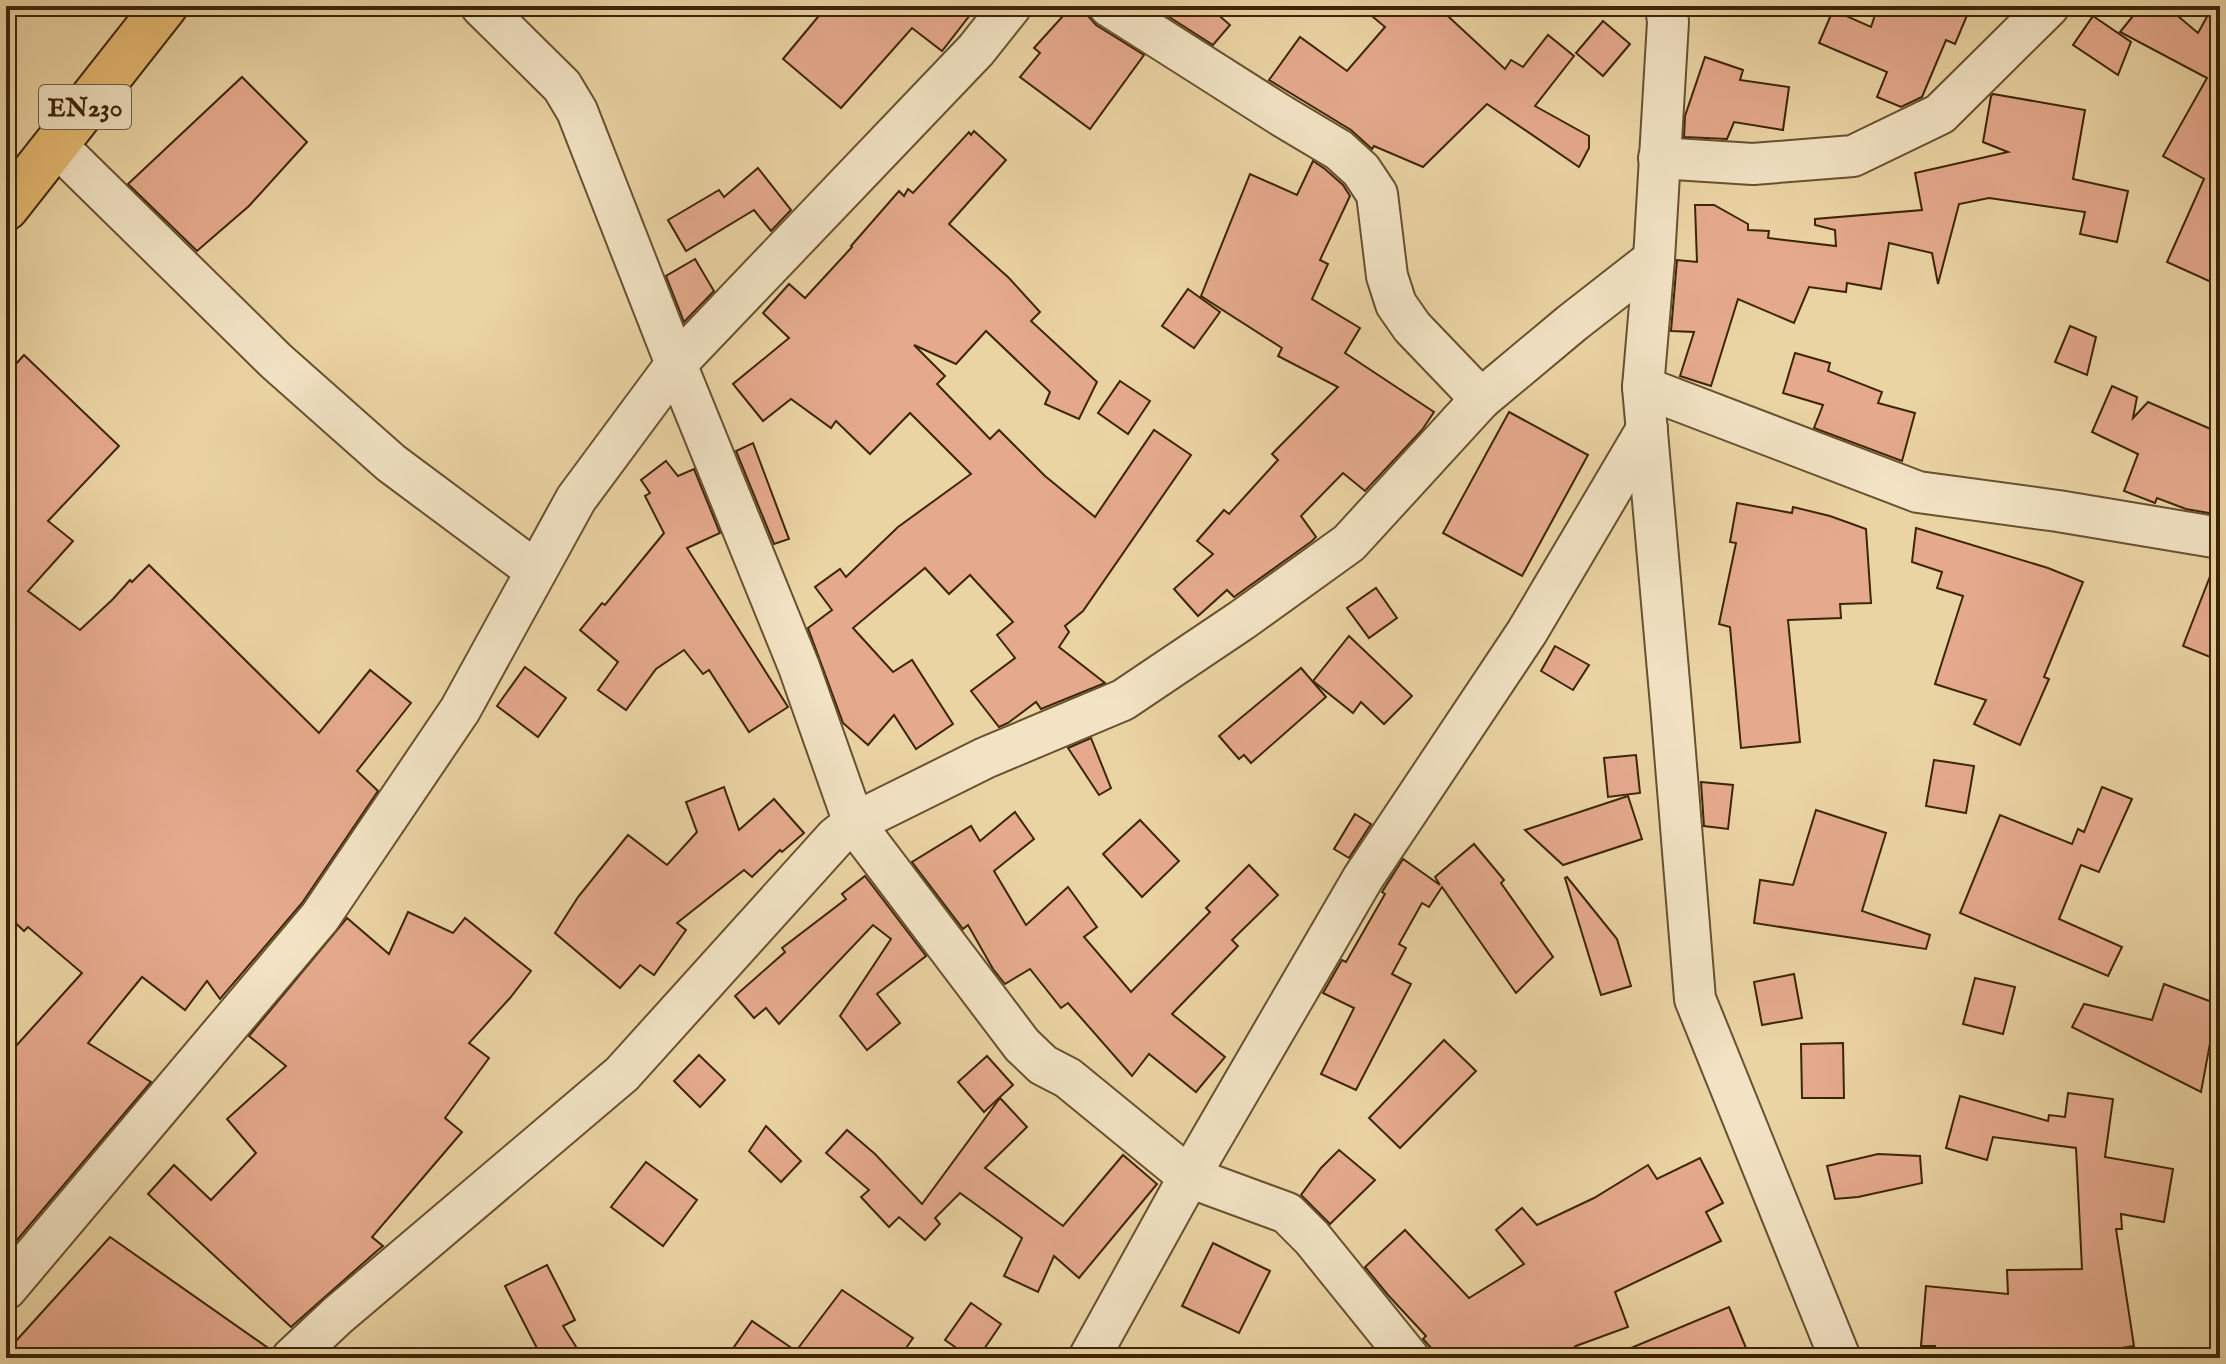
<svg xmlns="http://www.w3.org/2000/svg" width="2226" height="1364" font-family="'IM FELL English',serif">
  <style>
    .building { fill: #e5aa8d; stroke: #3d2508; stroke-width: 2 }
    .lines { fill: none; stroke-linecap: round; stroke-linejoin: round }
    .minor-casing { stroke: #68512f; stroke-width: 44 }
    .primary-casing { stroke: #3d2508; stroke-width: 48 }
    .minor { stroke: #f2e3c4; stroke-width: 40 }
    .primary { stroke: #e6ba72; stroke-width: 44 }
    .labels { text-anchor: middle; stroke-width: 8; stroke-linejoin: round; paint-order: stroke }
    .shield { fill: #f2e3c4; stroke: #735e40; stroke-width: 2 }
    .shield-label { font-size: 26px; font-weight: bold; fill: #3d2508 }
  </style>
  <rect width="100%" height="100%" fill="#ebd4a4"/>
  <filter id="stains"><feTurbulence type="fractalNoise" baseFrequency=".0025" numOctaves="4"/><feColorMatrix values="0 0 0 0 .2 0 0 0 0 .09 0 0 0 0 .02 0 0 0 .5 -.17"/></filter>
  <radialGradient id="worn" r=".72"><stop offset=".6" stop-color="#630" stop-opacity="0"/><stop offset="1" stop-color="#630" stop-opacity=".3"/></radialGradient>
  <!-- building -->
  <g class="building">
    <path d="M 827,6 L 977,6 L 942,51 L 912,28 L 841,108 L 783,59 Z"/>
    <path d="M 1072,6 L 1086,6 L 1089,17 L 1096,25 L 1144,55 L 1090,129 L 1020,77 L 1040,53 L 1034,48 Z"/>
    <path d="M 1152,6 L 1208,6 L 1230,25 L 1213,45 Z"/>
    <path d="M 1360,6 L 1437,6 L 1505,69 L 1511,60 L 1523,67 L 1548,35 L 1574,56 L 1535,106 L 1589,136 L 1589,148 L 1579,167 L 1487,104 L 1423,167 L 1374,146 L 1372,149 L 1351,130 L 1269,80 L 1300,37 L 1347,71 L 1385,27 Z"/>
    <path d="M 1878,6 L 1971,6 L 1955,44 L 1946,40 L 1922,97 L 1901,107 L 1877,97 L 1887,72 L 1819,43 L 1833,10 L 1871,27 Z"/>
    <path d="M 2141,6 L 2166,6 L 2198,33 L 2213,6 L 2220,6 L 2220,286 L 2167,262 L 2204,179 L 2163,156 L 2207,78 L 2120,32 Z"/>
    <path d="M 2093,16 L 2131,42 L 2118,75 L 2073,45 Z"/>
    <path d="M 1603,21 L 1630,44 L 1603,76 L 1576,53 Z"/>
    <path d="M 1705,57 L 1743,70 L 1740,80 L 1789,87 L 1783,130 L 1734,122 L 1727,139 L 1684,137 L 1685,116 Z"/>
    <path d="M 242,77 L 307,142 L 249,206 L 197,251 L 128,184 Z"/>
    <path d="M 1993,94 L 2085,110 L 2073,179 L 2128,191 L 2117,242 L 2080,234 L 2085,212 L 1989,198 L 1959,204 L 1938,284 L 1932,253 L 1889,243 L 1881,289 L 1847,283 L 1846,292 L 1809,287 L 1794,323 L 1738,299 L 1711,386 L 1680,376 L 1694,332 L 1671,331 L 1677,260 L 1697,262 L 1695,205 L 1714,205 L 1748,224 L 1748,230 L 1769,231 L 1768,238 L 1836,246 L 1835,230 L 1815,225 L 1815,219 L 1922,210 L 1915,173 L 2008,152 L 1983,142 L 1991,96 Z"/>
    <path d="M 974,131 L 1006,160 L 949,224 L 1009,278 L 1040,312 L 1031,321 L 1097,382 L 1079,419 L 1045,404 L 1050,392 L 986,331 L 956,364 L 914,345 L 945,376 L 937,384 L 990,439 L 999,430 L 1045,476 L 1095,517 L 1154,430 L 1191,455 L 1083,611 L 1065,626 L 1069,632 L 1059,647 L 1105,683 L 1041,709 L 1036,702 L 1008,723 L 999,727 L 971,691 L 1015,658 L 997,635 L 1013,622 L 970,575 L 949,594 L 925,568 L 853,628 L 893,672 L 912,660 L 953,724 L 916,749 L 894,715 L 868,745 L 843,723 L 808,628 L 832,610 L 815,587 L 840,569 L 846,577 L 898,527 L 971,474 L 910,413 L 870,454 L 836,421 L 831,428 L 791,399 L 763,421 L 733,384 L 789,338 L 763,313 L 789,284 L 805,298 L 852,247 L 851,246 L 899,191 L 904,196 L 908,189 L 913,193 L 969,132 L 971,135 Z"/>
    <path d="M 1313,161 L 1325,169 L 1343,185 L 1350,196 L 1320,260 L 1328,264 L 1312,299 L 1360,328 L 1345,353 L 1434,412 L 1422,430 L 1365,491 L 1343,473 L 1301,516 L 1316,537 L 1312,541 L 1234,597 L 1227,590 L 1198,616 L 1174,589 L 1213,554 L 1197,541 L 1224,510 L 1229,514 L 1278,460 L 1272,454 L 1338,387 L 1278,356 L 1282,348 L 1201,296 L 1250,174 L 1297,195 Z"/>
    <path d="M 758,168 L 791,210 L 771,231 L 754,210 L 686,251 L 668,220 L 719,190 L 724,197 Z"/>
    <path d="M 695,259 L 714,291 L 684,322 L 666,276 Z"/>
    <path d="M 1188,289 L 1220,312 L 1194,348 L 1162,326 Z"/>
    <path d="M 2070,326 L 2096,337 L 2087,375 L 2055,362 Z"/>
    <path d="M 1795,353 L 1830,363 L 1828,371 L 1882,392 L 1878,403 L 1915,413 L 1902,461 L 1814,428 L 1823,405 L 1783,393 Z"/>
    <path d="M 24,355 L 119,446 L 48,521 L 73,541 L 28,591 L 80,630 L 113,599 L 130,580 L 132,582 L 149,565 L 319,733 L 370,670 L 411,703 L 357,771 L 378,791 L 302,903 L 220,999 L 207,981 L 185,1010 L 142,977 L 88,1043 L 151,1082 L 6,1253 L 6,1057 L 82,973 L 28,927 L 24,931 L 6,914 L 6,375 Z"/>
    <path d="M 1120,381 L 1150,401 L 1128,434 L 1098,413 Z"/>
    <path d="M 2112,386 L 2137,397 L 2133,418 L 2148,402 L 2220,433 L 2220,515 L 2186,509 L 2157,498 L 2155,503 L 2124,491 L 2138,454 L 2092,432 Z"/>
    <path d="M 1509,412 L 1588,455 L 1522,576 L 1443,533 Z"/>
    <path d="M 753,443 L 789,539 L 774,544 L 736,451 Z"/>
    <path d="M 666,461 L 678,476 L 694,469 L 720,533 L 687,548 L 788,707 L 749,732 L 709,670 L 703,674 L 684,650 L 656,669 L 626,710 L 598,690 L 618,662 L 580,630 L 602,603 L 605,605 L 664,533 L 645,496 L 650,493 L 641,480 Z"/>
    <path d="M 1737,503 L 1792,513 L 1793,507 L 1830,516 L 1866,529 L 1871,603 L 1840,604 L 1841,618 L 1788,620 L 1800,742 L 1741,748 L 1730,627 L 1719,624 L 1736,543 L 1730,542 Z"/>
    <path d="M 1916,528 L 2048,568 L 2083,582 L 2044,677 L 2049,679 L 2020,745 L 1974,724 L 1986,700 L 1935,684 L 1963,596 L 1937,588 L 1942,572 L 1912,562 Z"/>
    <path d="M 2220,560 L 2220,661 L 2183,646 L 2216,561 Z"/>
    <path d="M 1376,588 L 1397,618 L 1369,638 L 1347,608 Z"/>
    <path d="M 1349,636 L 1412,696 L 1384,724 L 1361,702 L 1353,713 L 1313,681 Z"/>
    <path d="M 1555,646 L 1589,665 L 1573,690 L 1541,671 Z"/>
    <path d="M 525,667 L 566,698 L 538,737 L 497,706 Z"/>
    <path d="M 1301,668 L 1326,697 L 1251,763 L 1244,755 L 1239,759 L 1219,736 Z"/>
    <path d="M 1091,738 L 1111,788 L 1099,795 L 1068,748 Z"/>
    <path d="M 1636,755 L 1640,793 L 1608,797 L 1604,758 Z"/>
    <path d="M 1934,760 L 1974,766 L 1966,813 L 1926,806 Z"/>
    <path d="M 1701,782 L 1733,785 L 1728,829 L 1704,826 Z"/>
    <path d="M 724,787 L 739,830 L 774,799 L 804,833 L 782,852 L 780,850 L 752,877 L 744,870 L 677,923 L 686,930 L 654,975 L 640,965 L 620,988 L 555,933 L 578,897 L 628,835 L 667,865 L 697,832 L 686,802 Z"/>
    <path d="M 2102,787 L 2132,799 L 2099,872 L 2081,865 L 2059,919 L 2122,947 L 2108,976 L 1960,913 L 2000,815 L 2072,844 L 2078,829 L 2084,832 Z"/>
    <path d="M 1628,796 L 1642,839 L 1563,865 L 1525,830 Z"/>
    <path d="M 1816,810 L 1886,833 L 1862,911 L 1930,935 L 1926,949 L 1754,923 L 1760,880 L 1793,885 Z"/>
    <path d="M 1015,812 L 1034,839 L 994,871 L 1026,925 L 1068,887 L 1097,927 L 1084,937 L 1131,992 L 1210,912 L 1206,908 L 1249,865 L 1278,895 L 1232,940 L 1238,946 L 1172,1014 L 1225,1057 L 1196,1092 L 1149,1054 L 1132,1076 L 1068,1003 L 1061,1008 L 1030,969 L 1005,984 L 993,969 L 968,925 L 963,929 L 912,862 L 971,826 L 980,841 Z"/>
    <path d="M 1355,814 L 1371,824 L 1349,858 L 1334,849 Z"/>
    <path d="M 1140,820 L 1179,861 L 1142,897 L 1103,854 Z"/>
    <path d="M 1474,844 L 1504,880 L 1501,883 L 1553,957 L 1516,993 L 1442,887 L 1429,907 L 1422,903 L 1399,944 L 1406,948 L 1392,974 L 1411,984 L 1356,1090 L 1321,1074 L 1354,1008 L 1323,993 L 1342,960 L 1346,962 L 1385,894 L 1382,892 L 1403,859 L 1440,885 L 1435,877 Z"/>
    <path d="M 865,876 L 926,956 L 877,994 L 900,1023 L 867,1050 L 840,1016 L 891,939 L 873,925 L 779,1024 L 766,1008 L 754,1018 L 735,996 L 785,952 L 782,948 L 846,899 L 842,894 Z"/>
    <path d="M 1567,877 L 1617,939 L 1631,986 L 1601,995 L 1565,878 Z"/>
    <path d="M 408,912 L 453,933 L 465,918 L 531,971 L 510,998 L 469,1043 L 489,1058 L 445,1118 L 462,1132 L 372,1237 L 383,1246 L 378,1250 L 291,1327 L 148,1194 L 174,1165 L 211,1200 L 256,1153 L 227,1119 L 286,1066 L 249,1036 L 347,918 L 389,954 Z"/>
    <path d="M 1794,974 L 1802,1018 L 1762,1025 L 1754,982 Z"/>
    <path d="M 1975,978 L 2015,987 L 2003,1034 L 1963,1024 Z"/>
    <path d="M 2164,984 L 2220,1005 L 2220,1014 L 2211,1038 L 2201,1092 L 2072,1027 L 2084,1004 L 2152,1020 Z"/>
    <path d="M 1444,1040 L 1476,1071 L 1400,1148 L 1369,1118 Z"/>
    <path d="M 1843,1043 L 1844,1098 L 1802,1098 L 1801,1044 Z"/>
    <path d="M 699,1055 L 725,1080 L 700,1107 L 674,1081 Z"/>
    <path d="M 987,1056 L 1013,1085 L 984,1112 L 958,1082 Z"/>
    <path d="M 2068,1093 L 2113,1099 L 2105,1157 L 2173,1169 L 2164,1222 L 2121,1214 L 2122,1229 L 2116,1229 L 2134,1346 L 2079,1355 L 1934,1358 L 1935,1346 L 1921,1346 L 1926,1286 L 2008,1294 L 2007,1270 L 2082,1269 L 2076,1148 L 1993,1137 L 1987,1160 L 1946,1148 L 1960,1096 L 2048,1121 L 2049,1115 L 2065,1117 Z"/>
    <path d="M 1000,1098 L 1027,1127 L 985,1168 L 1063,1226 L 1123,1155 L 1157,1184 L 1079,1278 L 1054,1256 L 1038,1292 L 1004,1276 L 1022,1238 L 960,1193 L 935,1218 L 940,1224 L 925,1240 L 899,1217 L 889,1227 L 861,1197 L 869,1190 L 826,1153 L 847,1130 L 875,1154 L 922,1204 Z"/>
    <path d="M 766,1126 L 801,1161 L 781,1182 L 749,1151 Z"/>
    <path d="M 1339,1150 L 1375,1180 L 1330,1224 L 1301,1195 L 1321,1168 Z"/>
    <path d="M 1878,1154 L 1920,1156 L 1922,1183 L 1858,1197 L 1835,1199 L 1827,1166 Z"/>
    <path d="M 1700,1158 L 1723,1203 L 1706,1212 L 1721,1241 L 1615,1292 L 1628,1327 L 1576,1346 L 1562,1358 L 1440,1358 L 1423,1339 L 1426,1336 L 1388,1295 L 1365,1267 L 1405,1230 L 1469,1298 L 1524,1264 L 1496,1230 L 1522,1208 L 1537,1225 L 1594,1198 L 1648,1165 L 1657,1179 Z"/>
    <path d="M 646,1162 L 697,1200 L 663,1246 L 611,1207 Z"/>
    <path d="M 110,1237 L 271,1350 L 270,1358 L 6,1358 L 6,1352 Z"/>
    <path d="M 1213,1243 L 1270,1271 L 1239,1333 L 1182,1306 Z"/>
    <path d="M 547,1265 L 575,1320 L 563,1326 L 583,1358 L 542,1358 L 505,1286 Z"/>
    <path d="M 842,1290 L 913,1338 L 899,1358 L 750,1358 L 734,1347 L 752,1321 L 796,1351 Z"/>
    <path d="M 971,1303 L 1001,1324 L 978,1358 L 971,1358 L 945,1340 Z"/>
    <path d="M 1729,1307 L 1746,1348 L 1722,1358 L 1607,1358 Z"/>
  </g>
  <g class="lines">
    <!-- minor casing -->
    <g class="minor-casing">
      <g id="minor">
        <path d="M 481,6 L 562,86 L 577,111 L 676,364 L 799,667 L 854,823 L 1022,1045 L 1043,1065 L 1068,1078 L 1189,1177 L 1287,1213 L 1312,1238 L 1409,1358"/>
        <path d="M 1109,6 L 1282,116 L 1339,150 L 1361,170 L 1377,194 L 1387,276 L 1396,304 L 1412,327 L 1481,399"/>
        <path d="M 1666,6 L 1668,22 L 1654,259 L 1643,387 L 1672,716 L 1695,999 L 1840,1358"/>
        <path d="M 56,145 L 276,361 L 391,463 L 536,571"/>
        <path d="M 1659,158 L 1753,164 L 1853,156 L 1940,114 L 2049,6"/>
        <path d="M 1643,387 L 1918,492 L 2058,511 L 2220,538"/>
        <path d="M 6,1289 L 320,917 L 460,710 L 576,499 L 676,364 L 976,50 L 1011,6"/>
        <path d="M 292,1358 L 338,1315 L 622,1074 L 836,837 L 854,823 L 985,758 L 1123,700 L 1242,620 L 1349,543 L 1481,399 L 1572,323 L 1654,259"/>
        <path d="M 1089,1358 L 1189,1177 L 1363,878 L 1527,632 L 1647,429"/>
      </g>
    </g>
    <!-- primary casing -->
    <g class="primary-casing">
      <path id="primary" d="M 6,208 L 165,6"/>
    </g>
    <!-- minor -->
    <use href="#minor" class="minor"/>
    <!-- primary -->
    <use href="#primary" class="primary"/>
  </g>
  <g class="labels">
    <!-- shield labels -->
    <rect class="shield" x="39" y="85" width="92" height="44" rx="6"/>
    <g class="shield-label">
      <text x="85" y="116">EN230</text>
    </g>
  </g>
  <!-- margin -->
  <rect width="2226" height="1364" fill="none" stroke="#ebd4a4" stroke-width="32"/>
  <rect x="8" y="8" width="2210" height="1348" fill="none" stroke="#3d2508" stroke-width="4"/>
  <rect x="16" y="16" width="2194" height="1332" fill="none" stroke="#3d2508" stroke-width="2"/>
  <rect width="100%" height="100%" filter="url(#stains)"/>
  <rect width="100%" height="100%" fill="url(#worn)"/>
</svg>
